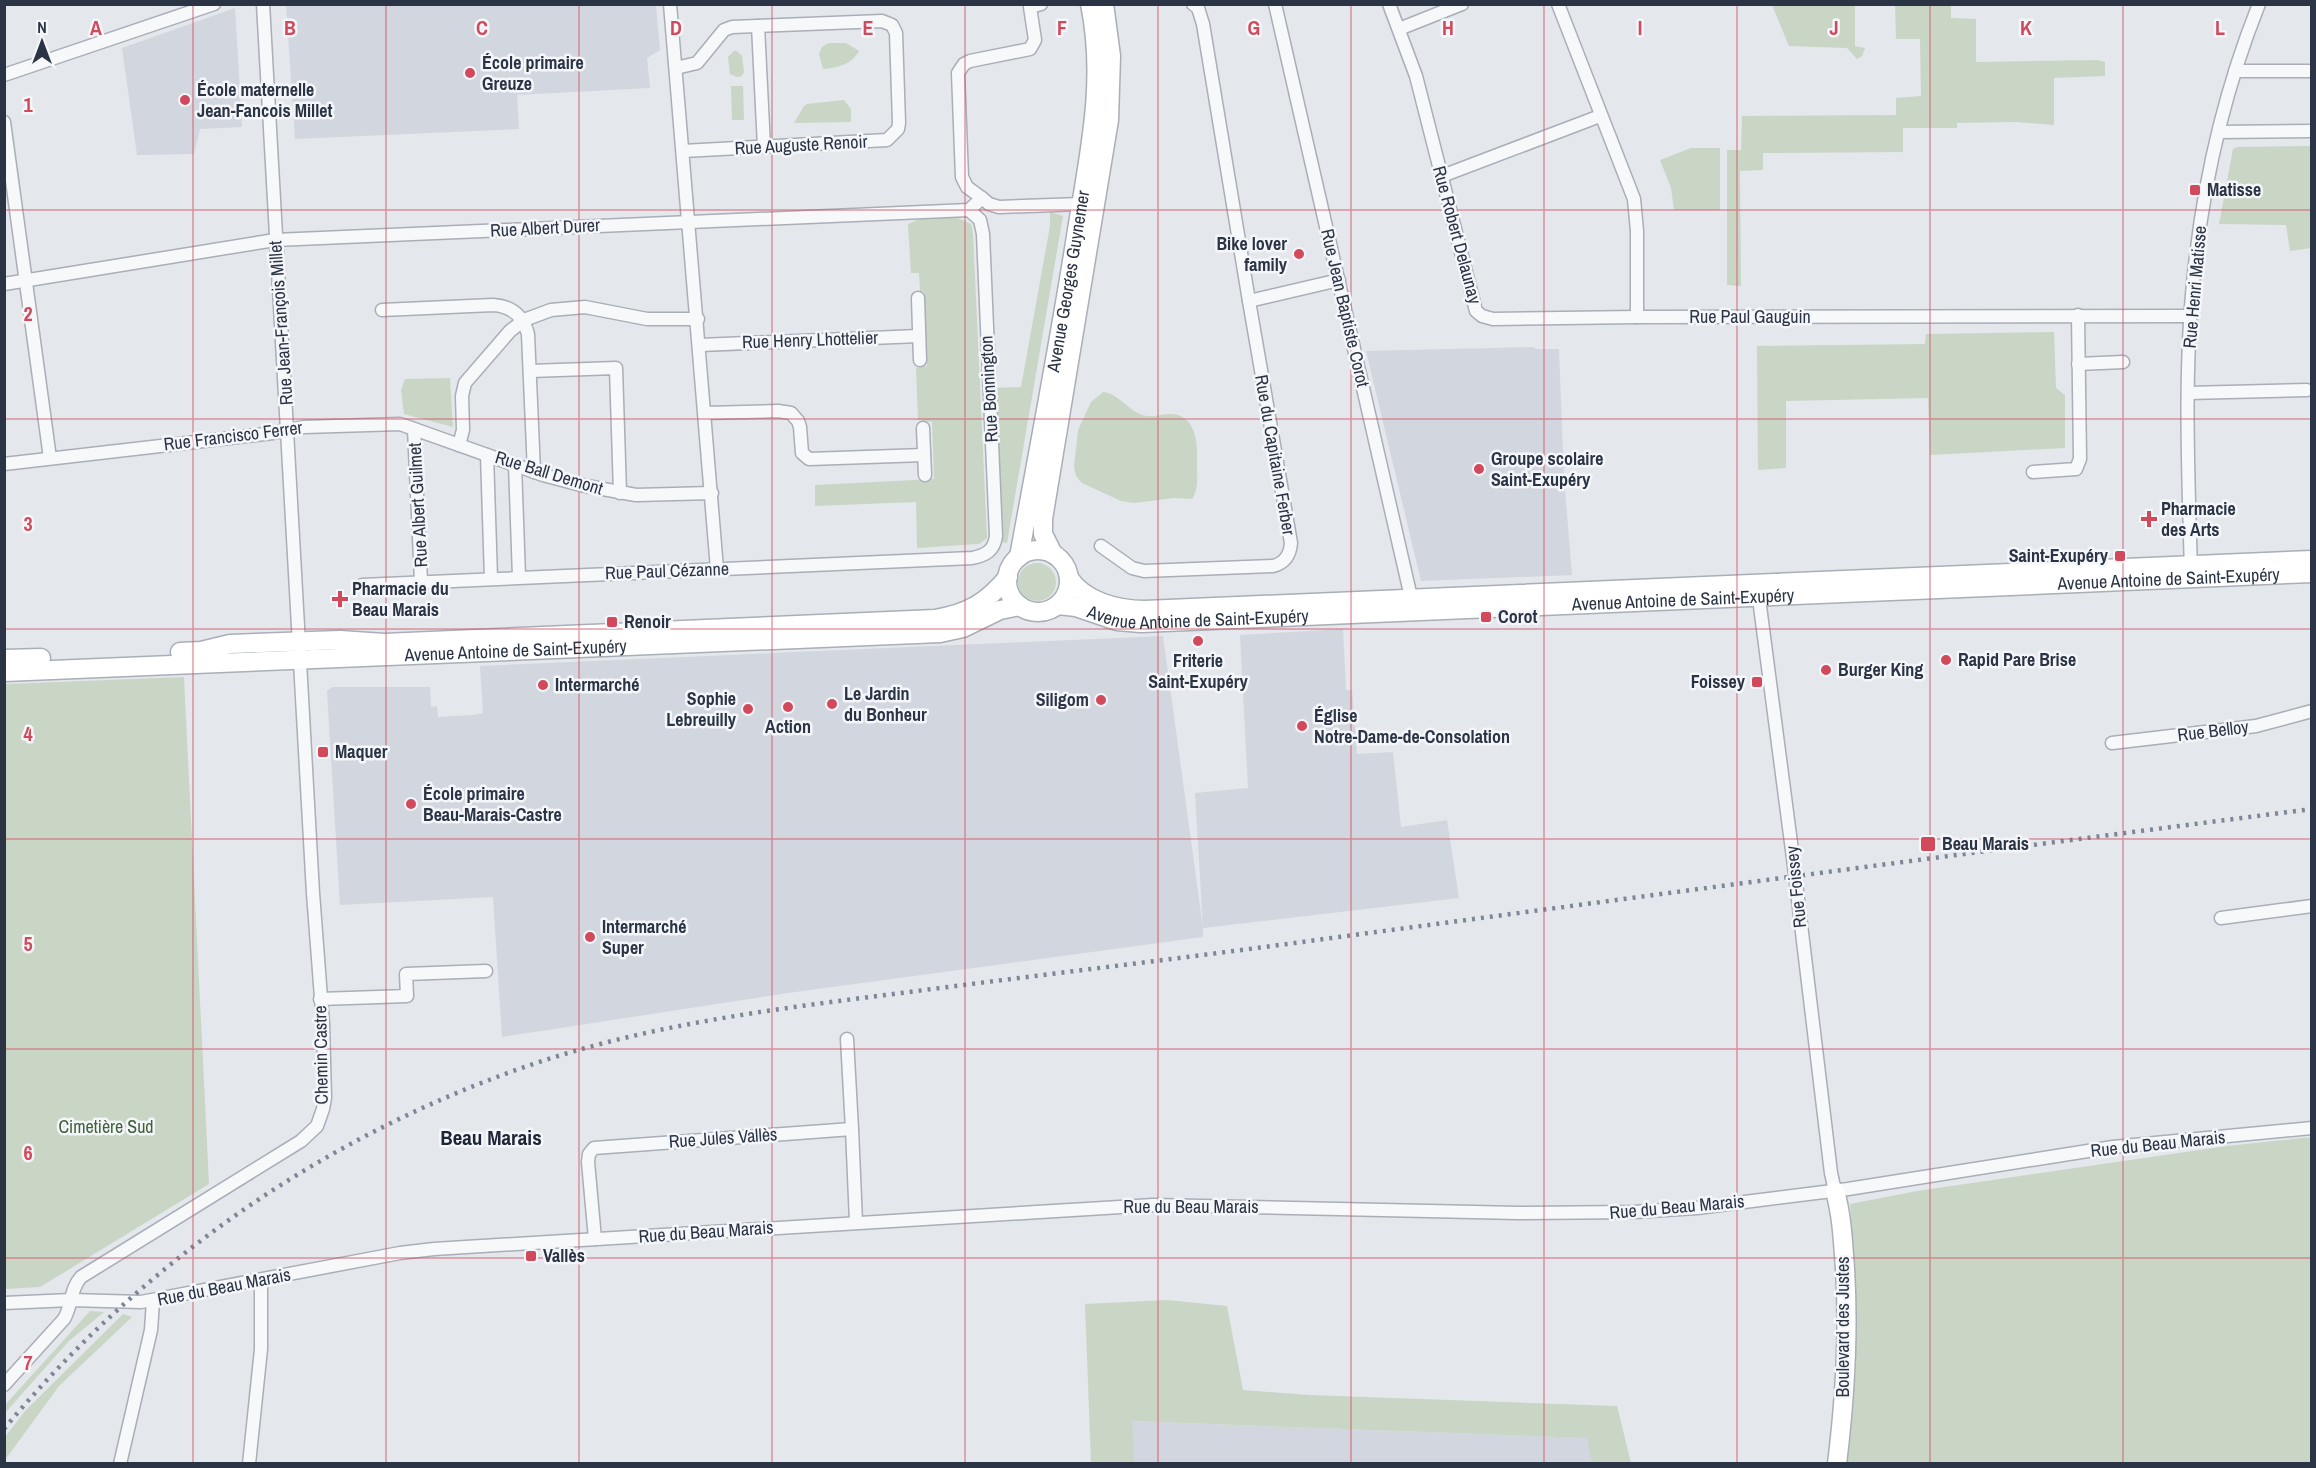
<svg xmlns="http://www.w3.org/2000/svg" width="2316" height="1468" font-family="'Archivo Narrow',sans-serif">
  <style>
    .built { fill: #d2d6de }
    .green { fill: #c9d6c5 }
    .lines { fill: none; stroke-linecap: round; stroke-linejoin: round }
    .street-casing { stroke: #a9aeb7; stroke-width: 15 }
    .secondary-casing { stroke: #a9aeb7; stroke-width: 21 }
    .street { stroke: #f7f8fa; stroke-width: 12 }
    .secondary { stroke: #fff; stroke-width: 18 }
    .rail { stroke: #7d8696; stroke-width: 4.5; stroke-dasharray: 3 6; stroke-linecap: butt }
    .grid { fill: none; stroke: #d1495b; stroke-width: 1.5; stroke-opacity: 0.55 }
    .poi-dot { fill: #d1495b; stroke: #f4f6f9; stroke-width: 2 }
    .labels { text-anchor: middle; stroke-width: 5; stroke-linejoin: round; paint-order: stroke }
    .poi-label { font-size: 18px; font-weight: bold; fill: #2b3445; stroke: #f4f6f9; text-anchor: start }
    .street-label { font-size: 18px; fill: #2b3445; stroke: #f4f6f9 }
    .park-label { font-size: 18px; fill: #3f6138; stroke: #f4f6f9 }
    .quarter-label { font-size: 21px; font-weight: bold; fill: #1d2536; stroke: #f4f6f9 }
    .grid-label { font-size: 20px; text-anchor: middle; font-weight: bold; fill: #d1495b; stroke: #f4f6f9; stroke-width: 5; stroke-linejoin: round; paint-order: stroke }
  </style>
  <rect width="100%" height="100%" fill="#e4e7ec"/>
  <!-- built -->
  <g class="built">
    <path d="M 286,5 L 656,5 L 660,50 L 647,58 L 650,88 L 517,95 L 519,129 L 295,139 Z"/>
    <path d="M 235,8 L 242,127 L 200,129 L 194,154 L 137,155 L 122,48 Z"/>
    <path d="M 1532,347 L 1537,349 L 1559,349 L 1564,478 L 1572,575 L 1421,581 L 1366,351 Z"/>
    <path d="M 1343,629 L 1346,690 L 1352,690 L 1357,754 L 1393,752 L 1401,827 L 1447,820 L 1459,898 L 1203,928 L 1203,937 L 788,993 L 502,1037 L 493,897 L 340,905 L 327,691 L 332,687 L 430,687 L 431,707 L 437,706 L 438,717 L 473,715 L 483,713 L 480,666 L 1163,636 L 1203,928 L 1195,793 L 1248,788 L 1240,635 Z"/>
    <path d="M 1131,1421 L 1588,1438 L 1592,1463 L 1134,1463 Z"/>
  </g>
  <!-- green -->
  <g class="green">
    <path d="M 1772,5 L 1855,5 L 1855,46 L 1865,48 L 1862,56 L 1857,59 L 1847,48 L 1789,46 Z"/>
    <path d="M 1895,5 L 1951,5 L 1951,18 L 1976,19 L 1976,62 L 2097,60 L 2105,62 L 2105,76 L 2054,78 L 2054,125 L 2016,122 L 1957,123 L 1957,128 L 1903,128 L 1903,152 L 1763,153 L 1763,170 L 1740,171 L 1741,286 L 1727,285 L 1727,150 L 1741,150 L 1742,116 L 1896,115 L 1896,98 L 1921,96 L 1920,39 L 1896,39 Z"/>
    <path d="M 829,43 L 846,43 L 859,51 C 852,64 838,68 823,69 L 819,54 L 822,47 Z"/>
    <path d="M 734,51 L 737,51 L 742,56 L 744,72 L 742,76 L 737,77 L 730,74 L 728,57 Z"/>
    <path d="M 731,86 L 743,86 L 744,120 L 732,120 Z"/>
    <path d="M 844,100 L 851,109 L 851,122 L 794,123 L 804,106 L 807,104 Z"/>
    <path d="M 2311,146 L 2311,248 L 2290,251 L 2286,225 L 2219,224 L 2233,149 L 2237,147 Z"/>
    <path d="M 1691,148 L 1720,148 L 1720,210 L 1674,210 L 1671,188 L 1660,160 Z"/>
    <path d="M 1050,212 L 1063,216 L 1007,543 L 1001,542 L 995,388 L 1021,387 L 1050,226 Z"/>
    <path d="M 953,216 L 971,224 L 973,233 L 987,538 L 979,544 L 917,548 L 916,502 L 815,506 L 815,485 L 934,479 L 932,422 L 918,420 L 916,368 L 927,366 L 924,292 L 920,291 L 919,273 L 911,273 L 908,224 L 922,218 Z"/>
    <path d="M 2054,332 L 2056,388 L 2065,395 L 2065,448 L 1930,455 L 1928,398 L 1786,401 L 1786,468 L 1758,470 L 1757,346 L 1925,344 L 1926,334 Z"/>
    <path d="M 450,378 L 453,427 L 404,414 L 401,390 L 405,379 Z"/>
    <path d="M 1103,392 C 1116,393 1126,407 1138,413 C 1148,419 1158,415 1169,414 C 1196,413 1198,444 1197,463 C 1197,475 1199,490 1192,499 L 1174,498 L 1134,503 L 1121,501 L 1082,483 L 1076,476 L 1074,467 L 1078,430 L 1091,402 Z"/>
    <circle cx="1037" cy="582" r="19"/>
    <path d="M 184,677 L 209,1184 L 40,1287 L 5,1289 L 5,684 Z"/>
    <path d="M 2311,1137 L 2311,1463 L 1847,1464 L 1856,1369 L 1855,1280 L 1850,1204 L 1917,1191 L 2227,1146 Z"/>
    <path d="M 1167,1300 L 1227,1306 L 1243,1390 L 1309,1395 L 1617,1406 L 1631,1463 L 1592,1463 L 1587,1438 L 1132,1421 L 1134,1463 L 1091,1463 L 1085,1304 Z"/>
    <path d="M 90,1311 L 104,1312 L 69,1341 L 5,1413 L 5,1405 Z"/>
    <path d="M 123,1314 L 132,1317 L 59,1386 L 5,1460 L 5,1437 L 25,1411 Z"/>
  </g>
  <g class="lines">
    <!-- street casing -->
    <g class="street-casing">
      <g id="street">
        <path d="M 670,4 L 717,569"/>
        <path d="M 1193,4 L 1198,8 L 1203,24 L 1249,301"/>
        <path d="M 1275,4 L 1413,606"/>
        <path d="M 1389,4 L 1416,76 L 1476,311 L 1482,316 L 1493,319 L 1637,317"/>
        <path d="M 1558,4 L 1634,199 L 1637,231 L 1637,317 L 2190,316"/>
        <path d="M 758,26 L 764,147"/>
        <path d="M 1399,29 L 1462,4"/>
        <path d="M 676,68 L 697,63 L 724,30 L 732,27 L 882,21 L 892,25 L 896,33 L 899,123 L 898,129 L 887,140 L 683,151"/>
        <path d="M 2235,71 L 2312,71"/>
        <path d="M 4,75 L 214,4"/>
        <path d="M 4,122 L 50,458"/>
        <path d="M 2219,132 L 2312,131"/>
        <path d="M 1442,176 L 1600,116"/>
        <path d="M 982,198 L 967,187 L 962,177 L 958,73 L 964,64 L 970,61 L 1030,49 L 1035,40 L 1030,7 L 1041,4"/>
        <path d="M 4,284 L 275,240 L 969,210 L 982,198 L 989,204 L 999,207 L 1081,204"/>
        <path d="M 918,298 L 920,360"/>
        <path d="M 382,310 L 493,305 C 512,306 523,316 528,334 L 534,472"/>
        <path d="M 700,345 L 919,336"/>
        <path d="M 2078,364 L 2123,362"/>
        <path d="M 530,371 L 616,368 L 620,493"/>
        <path d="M 2188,393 L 2307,390"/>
        <path d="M 706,413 L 778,411 L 791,413 L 798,421 L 800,427 L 802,453 L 809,459 L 924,455"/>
        <path d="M 923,428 L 925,475"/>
        <path d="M 414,429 L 421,581"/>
        <path d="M 459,445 L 463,430 L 462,396 L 465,383 L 510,331 L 524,320 L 551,310 L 585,307 L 647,319 L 698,319"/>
        <path d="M 487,455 L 491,578"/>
        <path d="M 4,464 L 273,433 L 304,427 L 400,424 L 543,475 L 581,485 L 636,495 L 712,493"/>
        <path d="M 515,465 L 519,577"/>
        <path d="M 2033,472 L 2076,469 L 2080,459 L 2078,315"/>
        <path d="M 1101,546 L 1132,568 L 1144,571 L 1273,566 C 1285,563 1290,555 1291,543 L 1249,301 L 1339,280"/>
        <path d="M 2191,571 C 2188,466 2183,360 2196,256 C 2206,171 2227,84 2259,4"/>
        <path d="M 362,585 L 972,558 C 986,555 994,551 996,536 L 983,234 L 980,220 L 969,210"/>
        <path d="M 1758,591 L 1793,858 L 1831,1173 L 1835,1191"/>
        <path d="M 2112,743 L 2256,726 L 2312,711"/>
        <path d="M 2221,918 L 2312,906"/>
        <path d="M 320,999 L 407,996 L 406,974 L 486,971"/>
        <path d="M 847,1039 L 852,1129"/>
        <path d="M 595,1239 L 588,1162 L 589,1154 L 594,1148 L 852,1129 L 856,1222"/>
        <path d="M 4,1303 L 71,1300 L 141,1302 L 400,1253 L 434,1249 L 1153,1205 L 1518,1213 L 1634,1212 L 1697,1208 L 1848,1189 L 2113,1147 L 2312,1128"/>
        <path d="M 4,1385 L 64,1319 C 72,1306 70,1289 81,1277 L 301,1141 L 317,1126 L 323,1109 L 325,1098 L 323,1024 L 313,893 L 263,4"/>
        <path d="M 120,1464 L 151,1330 L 153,1301"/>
        <path d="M 249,1464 L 261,1349 L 261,1280"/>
      </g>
    </g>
    <!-- secondary casing -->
    <g class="secondary-casing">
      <g id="secondary">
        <circle cx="1038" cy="581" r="31"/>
        <path d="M 1053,554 L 1043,534 L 1043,519 L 1109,120 L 1111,56 L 1104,4"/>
        <path id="s1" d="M 1019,557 C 1039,448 1060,339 1077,230 C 1089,154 1106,81 1090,4"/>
        <path d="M 1069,578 C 1085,602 1118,610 1145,610 L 2312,560"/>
        <path id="s2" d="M 1058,605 L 1076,607 L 1117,621 L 1141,623 L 2312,573"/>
        <path d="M 180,652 L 201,651 L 230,644 L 340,640 L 384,643 L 935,619 C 969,613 986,603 1008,577"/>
        <path d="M 4,659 L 41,658"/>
        <path id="s3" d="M 4,672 L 940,633 L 963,628 L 1000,610 L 1020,606"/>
        <path d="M 1835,1191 C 1842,1216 1843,1242 1845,1269 C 1849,1334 1845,1399 1837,1464"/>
      </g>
    </g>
    <!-- street -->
    <use href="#street" class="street"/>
    <!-- secondary -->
    <use href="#secondary" class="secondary"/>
    <!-- rail -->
    <path class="rail" d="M 4,1429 C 148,1255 343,1123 558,1056 C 672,1021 791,1007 909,992 C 1047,974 1185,958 1324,939 C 1653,895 1982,851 2312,809"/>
  </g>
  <!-- grid -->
  <path class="grid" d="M 193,4 L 193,1464M 386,4 L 386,1464M 579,4 L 579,1464M 772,4 L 772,1464M 965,4 L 965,1464M 1158,4 L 1158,1464M 1351,4 L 1351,1464M 1544,4 L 1544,1464M 1737,4 L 1737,1464M 1930,4 L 1930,1464M 2123,4 L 2123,1464M 4,210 L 2312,210M 4,419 L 2312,419M 4,629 L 2312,629M 4,839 L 2312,839M 4,1049 L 2312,1049M 4,1258 L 2312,1258"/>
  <!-- markers -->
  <g class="poi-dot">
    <circle cx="470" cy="73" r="6"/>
    <circle cx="185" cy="100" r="6"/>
    <rect x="2189" y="184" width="12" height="12" rx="3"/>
    <circle cx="1299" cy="254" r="6"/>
    <circle cx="1479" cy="469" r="6"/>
    <path d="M2146 510h6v6h6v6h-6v6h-6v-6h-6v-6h6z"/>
    <rect x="2114" y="550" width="12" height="12" rx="3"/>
    <path d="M337 590h6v6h6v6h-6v6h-6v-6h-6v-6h6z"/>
    <rect x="1480" y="611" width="12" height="12" rx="3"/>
    <rect x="606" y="616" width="12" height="12" rx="3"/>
    <circle cx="1198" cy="641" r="6"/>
    <circle cx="1946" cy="660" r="6"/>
    <circle cx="1826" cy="670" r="6"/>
    <rect x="1751" y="676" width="12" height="12" rx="3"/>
    <circle cx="543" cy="685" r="6"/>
    <circle cx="1101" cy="700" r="6"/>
    <circle cx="832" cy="704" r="6"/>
    <circle cx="788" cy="707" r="6"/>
    <circle cx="748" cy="709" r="6"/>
    <circle cx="1302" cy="726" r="6"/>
    <rect x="317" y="746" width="12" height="12" rx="3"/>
    <circle cx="411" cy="804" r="6"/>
    <rect x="1920" y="836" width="16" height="16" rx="3"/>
    <circle cx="590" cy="937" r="6"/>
    <rect x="525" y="1250" width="12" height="12" rx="3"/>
  </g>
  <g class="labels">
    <!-- poi labels -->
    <g class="poi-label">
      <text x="482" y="69">École primaire<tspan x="482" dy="21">Greuze</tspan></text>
      <text x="197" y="96">École maternelle<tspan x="197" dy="21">Jean-Fancois Millet</tspan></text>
      <text x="2207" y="196">Matisse</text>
      <text x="1287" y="250" text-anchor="end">Bike lover<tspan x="1287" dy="21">family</tspan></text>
      <text x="1491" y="465">Groupe scolaire<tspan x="1491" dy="21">Saint-Exupéry</tspan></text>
      <text x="2161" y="515">Pharmacie<tspan x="2161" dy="21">des Arts</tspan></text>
      <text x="2108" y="562" text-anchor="end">Saint-Exupéry</text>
      <text x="352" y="595">Pharmacie du<tspan x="352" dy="21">Beau Marais</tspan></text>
      <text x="1498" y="623">Corot</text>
      <text x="624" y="628">Renoir</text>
      <text x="1958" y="666">Rapid Pare Brise</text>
      <text x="1198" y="667" text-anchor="middle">Friterie<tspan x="1198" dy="21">Saint-Exupéry</tspan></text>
      <text x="1838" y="676">Burger King</text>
      <text x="1745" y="688" text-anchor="end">Foissey</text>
      <text x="555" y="691">Intermarché</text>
      <text x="844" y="700">Le Jardin<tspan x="844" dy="21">du Bonheur</tspan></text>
      <text x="736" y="705" text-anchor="end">Sophie<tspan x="736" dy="21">Lebreuilly</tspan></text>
      <text x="1089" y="706" text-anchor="end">Siligom</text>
      <text x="1314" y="722">Église<tspan x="1314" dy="21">Notre-Dame-de-Consolation</tspan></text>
      <text x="788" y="733" text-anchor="middle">Action</text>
      <text x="335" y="758">Maquer</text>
      <text x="423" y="800">École primaire<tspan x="423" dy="21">Beau-Marais-Castre</tspan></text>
      <text x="1942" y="850">Beau Marais</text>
      <text x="602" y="933">Intermarché<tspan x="602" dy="21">Super</tspan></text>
      <text x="543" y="1262">Vallès</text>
    </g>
    <!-- street labels -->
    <g class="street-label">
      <text transform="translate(801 145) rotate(-3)" y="6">Rue Auguste Renoir</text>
      <text transform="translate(545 228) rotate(-3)" y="6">Rue Albert Durer</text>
      <text transform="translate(1457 235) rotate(75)" y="6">Rue Robert Delaunay</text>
      <text dy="6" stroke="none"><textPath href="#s1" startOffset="280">Avenue Georges Guynemer</textPath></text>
      <text transform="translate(2195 287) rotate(-85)" y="6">Rue Henri Matisse</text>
      <text transform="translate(1345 308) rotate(77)" y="6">Rue Jean Baptiste Corot</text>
      <text x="1750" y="323">Rue Paul Gauguin</text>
      <text transform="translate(281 323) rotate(-94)" y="6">Rue Jean-François Millet</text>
      <text transform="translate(810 340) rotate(-2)" y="6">Rue Henry Lhottelier</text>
      <text transform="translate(989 389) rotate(-93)" y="6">Rue Bonnington</text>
      <text transform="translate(233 436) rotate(-7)" y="6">Rue Francisco Ferrer</text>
      <text transform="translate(1275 455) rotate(80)" y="6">Rue du Capitaine Ferber</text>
      <text transform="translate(549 473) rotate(17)" y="6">Rue Ball Demont</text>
      <text transform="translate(418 505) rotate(-93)" y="6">Rue Albert Guilmet</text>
      <text transform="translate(667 571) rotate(-2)" y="6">Rue Paul Cézanne</text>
      <text dy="6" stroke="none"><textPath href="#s2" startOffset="1114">Avenue Antoine de Saint-Exupéry</textPath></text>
      <text dy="6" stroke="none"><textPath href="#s2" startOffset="628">Avenue Antoine de Saint-Exupéry</textPath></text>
      <text dy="6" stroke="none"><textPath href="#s2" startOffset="142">Avenue Antoine de Saint-Exupéry</textPath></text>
      <text dy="6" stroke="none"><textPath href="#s3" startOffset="512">Avenue Antoine de Saint-Exupéry</textPath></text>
      <text transform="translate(2213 731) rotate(-7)" y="6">Rue Belloy</text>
      <text transform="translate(1796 887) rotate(-96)" y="6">Rue Foissey</text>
      <text transform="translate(321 1055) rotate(-91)" y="6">Chemin Castre</text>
      <text transform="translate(723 1138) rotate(-4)" y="6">Rue Jules Vallès</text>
      <text transform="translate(2158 1144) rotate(-6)" y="6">Rue du Beau Marais</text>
      <text x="1191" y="1213">Rue du Beau Marais</text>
      <text transform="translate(1677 1207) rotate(-5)" y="6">Rue du Beau Marais</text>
      <text transform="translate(706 1232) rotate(-4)" y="6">Rue du Beau Marais</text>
      <text transform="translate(224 1287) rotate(-11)" y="6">Rue du Beau Marais</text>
      <text transform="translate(1843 1327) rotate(-90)" y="6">Boulevard des Justes</text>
    </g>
    <!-- park labels -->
    <g class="park-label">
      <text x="106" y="1133">Cimetière Sud</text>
    </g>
    <!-- quarter labels -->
    <g class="quarter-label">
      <text x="491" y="1145">Beau Marais</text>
    </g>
  </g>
  <g class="grid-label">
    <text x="96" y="35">A</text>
    <text x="290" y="35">B</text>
    <text x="482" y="35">C</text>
    <text x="676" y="35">D</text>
    <text x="868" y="35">E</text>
    <text x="1062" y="35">F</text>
    <text x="1254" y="35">G</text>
    <text x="1448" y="35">H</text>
    <text x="1640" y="35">I</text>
    <text x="1834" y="35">J</text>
    <text x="2026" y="35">K</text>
    <text x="2220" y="35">L</text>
    <text x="28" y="112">1</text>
    <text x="28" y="321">2</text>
    <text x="28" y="531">3</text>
    <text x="28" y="741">4</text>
    <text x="28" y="951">5</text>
    <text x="28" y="1160">6</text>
    <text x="28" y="1370">7</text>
  </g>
  <!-- border -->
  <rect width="2316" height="1468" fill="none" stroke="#2b3445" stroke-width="12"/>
  <!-- north arrow -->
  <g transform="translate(42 42)" stroke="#f4f6f9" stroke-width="4.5" paint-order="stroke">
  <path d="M0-4.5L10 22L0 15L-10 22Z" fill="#2b3445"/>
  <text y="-9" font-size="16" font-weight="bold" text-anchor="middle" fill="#2b3445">N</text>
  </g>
</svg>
